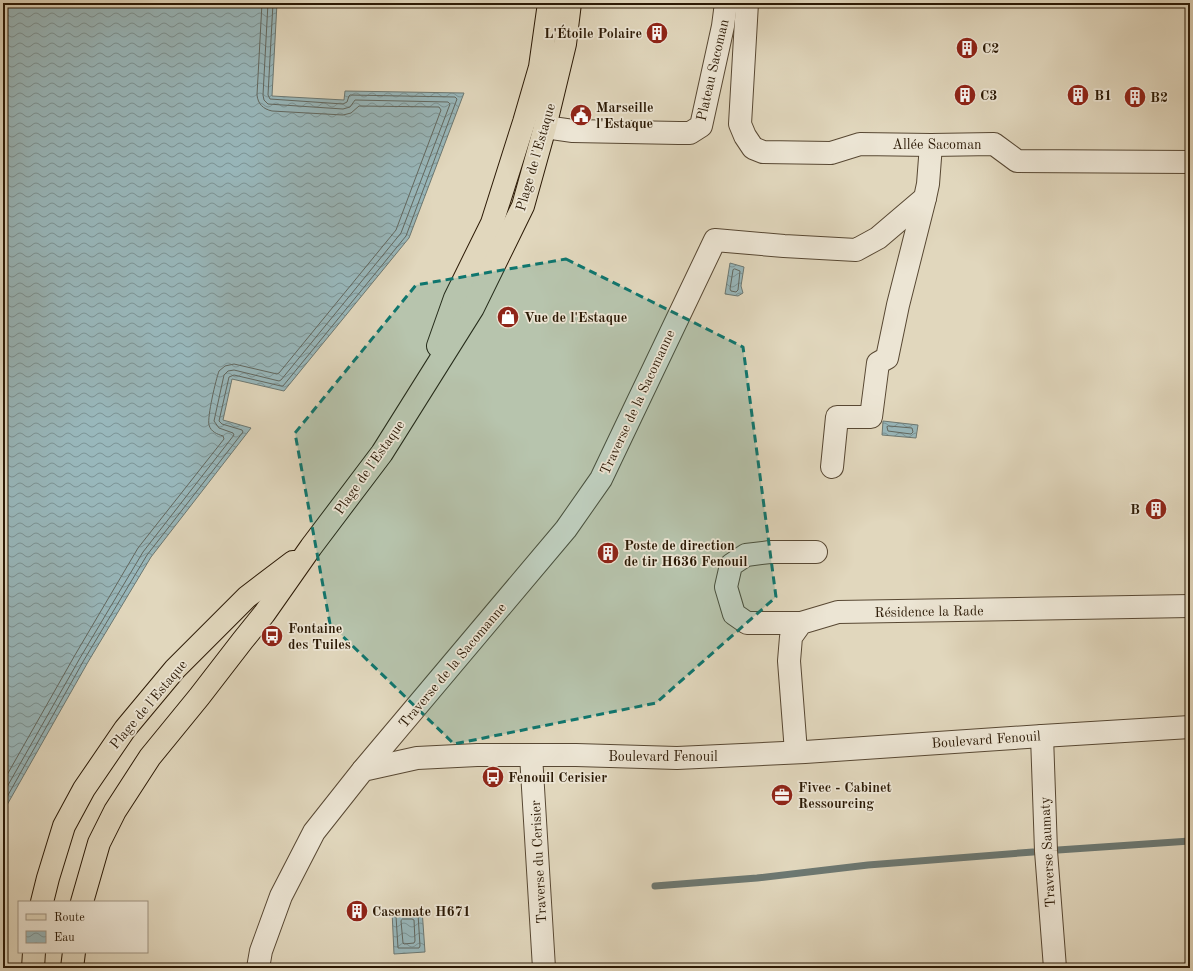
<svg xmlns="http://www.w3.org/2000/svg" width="1193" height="971" font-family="'Old Standard TT',serif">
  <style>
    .water { fill: url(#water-waves); stroke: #6c7872 }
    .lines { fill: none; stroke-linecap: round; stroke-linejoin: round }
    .shore { stroke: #626860; stroke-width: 1 }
    .stream { stroke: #6c7872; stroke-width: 7 }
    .minor-casing { stroke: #584833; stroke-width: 24 }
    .major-casing { stroke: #2b1905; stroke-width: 24 }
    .minor { stroke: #ece5d4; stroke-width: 22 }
    .major { stroke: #e1d7bd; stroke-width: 22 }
    .marked { fill: #0f766e; fill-opacity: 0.2; stroke: #0f766e; stroke-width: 3; stroke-dasharray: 8 5; stroke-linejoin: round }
    .labels { text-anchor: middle; stroke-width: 3.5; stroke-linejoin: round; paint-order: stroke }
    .poi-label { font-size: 14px; font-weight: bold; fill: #2b1905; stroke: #ece5d4; text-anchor: start }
    .street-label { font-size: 14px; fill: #2b1905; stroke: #ece5d4 }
  </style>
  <defs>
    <pattern id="water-waves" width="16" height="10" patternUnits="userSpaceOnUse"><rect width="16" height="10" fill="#98b7bb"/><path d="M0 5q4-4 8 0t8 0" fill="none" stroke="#7c9496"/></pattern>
  </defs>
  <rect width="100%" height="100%" fill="#e1d7bd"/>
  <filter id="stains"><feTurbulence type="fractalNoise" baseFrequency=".005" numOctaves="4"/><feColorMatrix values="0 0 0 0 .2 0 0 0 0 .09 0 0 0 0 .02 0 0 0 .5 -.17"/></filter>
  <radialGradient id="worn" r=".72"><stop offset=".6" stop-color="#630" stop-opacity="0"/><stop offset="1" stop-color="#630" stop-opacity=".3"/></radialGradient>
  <!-- water -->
  <g class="water">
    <path d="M 3,3 L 277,3 L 272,96 L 344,100 L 345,91 L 464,93 L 409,238 L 284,391 L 232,379 L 223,420 L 251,428 L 151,557 L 88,662 L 3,812 Z"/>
    <path d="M 730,263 L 744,267 L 741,286 L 743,293 L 738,296 L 725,294 Z"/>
    <path d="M 883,421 L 918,425 L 916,438 L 882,435 Z"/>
    <path d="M 422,909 L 425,952 L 394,954 L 392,911 Z"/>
  </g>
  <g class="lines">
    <!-- shore -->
    <g class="shore">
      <path d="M 735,269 L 740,271 L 738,290 L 736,292 L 731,291 L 730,289 L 733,270 Z"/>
      <path d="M 889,426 L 912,428 L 913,432 L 911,434 L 888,431 L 887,427 Z"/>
      <path d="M 3,782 L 75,655 L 138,548 L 224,439 L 223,436 C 217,434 211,432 209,425 C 207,417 216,379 219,371 L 225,366 L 234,364 L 277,374 L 279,373 L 396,230 L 441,110 L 439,107 L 359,106 L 351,113 L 343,115 L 272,111 C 263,109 258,104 257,95 L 262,3"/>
      <path d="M 3,794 L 80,658 L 143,552 L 234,435 L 233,433 L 219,428 L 214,421 L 224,375 L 228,371 L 234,370 L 279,381 L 281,380 L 401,233 L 450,104 L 448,102 L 355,100 L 350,107 L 343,109 L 268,104 L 264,100 L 263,95 L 268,3"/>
      <path d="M 3,804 L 84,660 L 147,555 L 243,432 L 242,430 L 222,424 L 219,421 L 229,377 L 234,375 L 281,386 L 283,386 L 406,236 L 457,99 L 455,97 L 350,95 L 349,96 L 347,102 L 343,104 L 270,99 L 268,95 L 273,3"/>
      <path d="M 398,914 L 418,914 L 420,946 L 419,948 L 398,948 L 396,916 Z"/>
      <path d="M 403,919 L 412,919 L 414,920 L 415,941 L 414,943 L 404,944 L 403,943 L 401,921 Z"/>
    </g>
    <!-- stream -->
    <g class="stream">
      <path d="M 1058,850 L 1190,841"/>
      <path d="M 655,886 L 757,878 L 868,865 L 1033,852"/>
    </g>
    <!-- minor casing -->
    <g class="minor-casing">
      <g id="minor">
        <path d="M 747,3 L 740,124 L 745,136 L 753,148 L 763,152 L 831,153 L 860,144 L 931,145 L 994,144 L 1017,161 L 1190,162"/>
        <path d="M 545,127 L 573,131 L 679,133 L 690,133 L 701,126 L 723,26 L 726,3"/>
        <path d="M 832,467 L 837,417 L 871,417 L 878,363 L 887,358 L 898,305 L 925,198"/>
        <path d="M 801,623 L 747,623 L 734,614 L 726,587 L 731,565 L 746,555 L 770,552 L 816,552"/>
        <path d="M 1042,736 L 1046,851 L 1055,968"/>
        <path d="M 796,752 L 789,661 L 791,637 L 801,623 L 838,612 L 1190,606"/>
        <path d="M 531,755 L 544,968"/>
        <path d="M 363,770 L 566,529 L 601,479 L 715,240 L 784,246 L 856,250 L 878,238 L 925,198 L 928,184 L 931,145"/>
        <path d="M 258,968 L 261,951 L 281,896 L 314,832 L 363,770 L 417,758 L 477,755 L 576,755 L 677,758 L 805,752 L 1042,736 L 1190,727"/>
      </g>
    </g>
    <!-- major casing -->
    <g class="major-casing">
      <g id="major">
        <path d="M 438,346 L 455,298 L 492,223 L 524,122 L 540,67 L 549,3"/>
        <path d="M 42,902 L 48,878 L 64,826 L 84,789 L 125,729 L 175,669 L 247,597 L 293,562"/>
        <path d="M 82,902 L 99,843 L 115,811 L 150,757 L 199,697 L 243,640 L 264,614 L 311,547 L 382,453 L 473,308 L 523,206 L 545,127 L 565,44 L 570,3"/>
        <path d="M 33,968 L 34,952"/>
        <path d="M 72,968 L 74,952"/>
      </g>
    </g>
    <!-- minor -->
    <use href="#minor" class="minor"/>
    <!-- major -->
    <use href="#major" class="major"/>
  </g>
  <!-- marked area -->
  <path class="marked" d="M 566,259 L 743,347 L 776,597 L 656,703 L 454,744 L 330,624 L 295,433 L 416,285 Z"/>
  <!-- icons -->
  <defs>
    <g id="building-disc" transform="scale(1.15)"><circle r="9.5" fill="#8f2418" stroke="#ece5d4"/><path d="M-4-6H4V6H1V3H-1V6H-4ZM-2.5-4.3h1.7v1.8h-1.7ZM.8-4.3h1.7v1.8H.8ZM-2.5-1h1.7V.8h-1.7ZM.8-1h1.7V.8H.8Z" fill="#fff"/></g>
    <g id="civic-disc" transform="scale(1.15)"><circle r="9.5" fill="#8f2418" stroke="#ece5d4"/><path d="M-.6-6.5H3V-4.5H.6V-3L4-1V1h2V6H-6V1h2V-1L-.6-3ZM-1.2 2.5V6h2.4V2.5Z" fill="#fff"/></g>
    <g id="shop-disc" transform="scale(1.15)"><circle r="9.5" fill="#8f2418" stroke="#ece5d4"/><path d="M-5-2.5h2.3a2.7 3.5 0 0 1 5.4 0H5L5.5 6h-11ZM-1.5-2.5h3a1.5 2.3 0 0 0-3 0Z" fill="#fff"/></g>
    <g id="bus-disc" transform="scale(1.15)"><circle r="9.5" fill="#8f2418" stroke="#ece5d4"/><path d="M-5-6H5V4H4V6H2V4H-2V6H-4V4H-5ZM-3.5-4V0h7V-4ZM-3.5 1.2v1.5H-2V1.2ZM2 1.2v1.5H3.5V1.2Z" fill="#fff"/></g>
    <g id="office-disc" transform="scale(1.15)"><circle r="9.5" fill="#8f2418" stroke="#ece5d4"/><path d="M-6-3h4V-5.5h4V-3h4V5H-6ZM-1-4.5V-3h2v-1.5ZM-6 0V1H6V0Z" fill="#fff"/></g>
  </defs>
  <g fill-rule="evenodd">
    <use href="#building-disc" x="657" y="33"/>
    <use href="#building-disc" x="967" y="48"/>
    <use href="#building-disc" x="965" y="95"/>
    <use href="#building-disc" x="1078" y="95"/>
    <use href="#building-disc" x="1135" y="97"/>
    <use href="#civic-disc" x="581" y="115"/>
    <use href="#shop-disc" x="508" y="317"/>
    <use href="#building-disc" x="1156" y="509"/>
    <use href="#building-disc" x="608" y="553"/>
    <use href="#bus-disc" x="272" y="636"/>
    <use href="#bus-disc" x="493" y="777"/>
    <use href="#office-disc" x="782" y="795"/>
    <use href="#building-disc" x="357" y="911"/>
  </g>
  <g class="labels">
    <!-- poi labels -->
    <g class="poi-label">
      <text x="642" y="38" text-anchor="end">L'Étoile Polaire</text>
      <text x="982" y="53">C2</text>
      <text x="980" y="100">C3</text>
      <text x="1094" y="100">B1</text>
      <text x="1150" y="102">B2</text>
      <text x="596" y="112">Marseille<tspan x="596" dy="16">l'Estaque</tspan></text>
      <text x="524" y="322">Vue de l'Estaque</text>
      <text x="1140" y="514" text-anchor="end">B</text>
      <text x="624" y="550">Poste de direction<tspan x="624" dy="16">de tir H636 Fenouil</tspan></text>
      <text x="288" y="633">Fontaine<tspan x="288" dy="16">des Tuiles</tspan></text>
      <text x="508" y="782">Fenouil Cerisier</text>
      <text x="798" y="792">Fivec - Cabinet<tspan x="798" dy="16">Ressourcing</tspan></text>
      <text x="372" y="916">Casemate H671</text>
    </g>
    <!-- street labels -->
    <g class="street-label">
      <text transform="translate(712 70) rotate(-77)" y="5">Plateau Sacoman</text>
      <text x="937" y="149">Allée Sacoman</text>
      <text transform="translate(535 157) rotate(-74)" y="5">Plage de l'Estaque</text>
      <text transform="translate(637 402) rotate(-65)" y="5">Traverse de la Sacomanne</text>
      <text transform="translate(369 467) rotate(-55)" y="5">Plage de l'Estaque</text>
      <text transform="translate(929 611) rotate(-1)" y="5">Résidence la Rade</text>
      <text transform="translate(452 665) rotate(-50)" y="5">Traverse de la Sacomanne</text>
      <text transform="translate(148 704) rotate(-50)" y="5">Plage de l'Estaque</text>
      <text transform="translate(986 739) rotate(-4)" y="5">Boulevard Fenouil</text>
      <text x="663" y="761">Boulevard Fenouil</text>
      <text transform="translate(1047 852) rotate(-93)" y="5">Traverse Saumaty</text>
      <text transform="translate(538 862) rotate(-93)" y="5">Traverse du Cerisier</text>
    </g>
  </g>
  <!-- margin -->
  <rect width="1193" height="971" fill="none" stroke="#e1d7bd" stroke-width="16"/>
  <rect x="4" y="4" width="1185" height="963" fill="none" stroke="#2b1905" stroke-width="2"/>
  <rect x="8" y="8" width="1177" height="955" fill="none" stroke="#2b1905"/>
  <!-- legend -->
  <rect x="18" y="901" width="130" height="52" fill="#ece5d4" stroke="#9f9381"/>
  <rect x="26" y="914" width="20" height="6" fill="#e1d7bd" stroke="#9f9381"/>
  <text x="54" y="921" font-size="12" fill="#2b1905">Route</text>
  <rect x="26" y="931" width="20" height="12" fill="url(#water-waves)" stroke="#9f9381"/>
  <text x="54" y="941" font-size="12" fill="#2b1905">Eau</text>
  <rect width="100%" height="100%" filter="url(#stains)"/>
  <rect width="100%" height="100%" fill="url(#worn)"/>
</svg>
